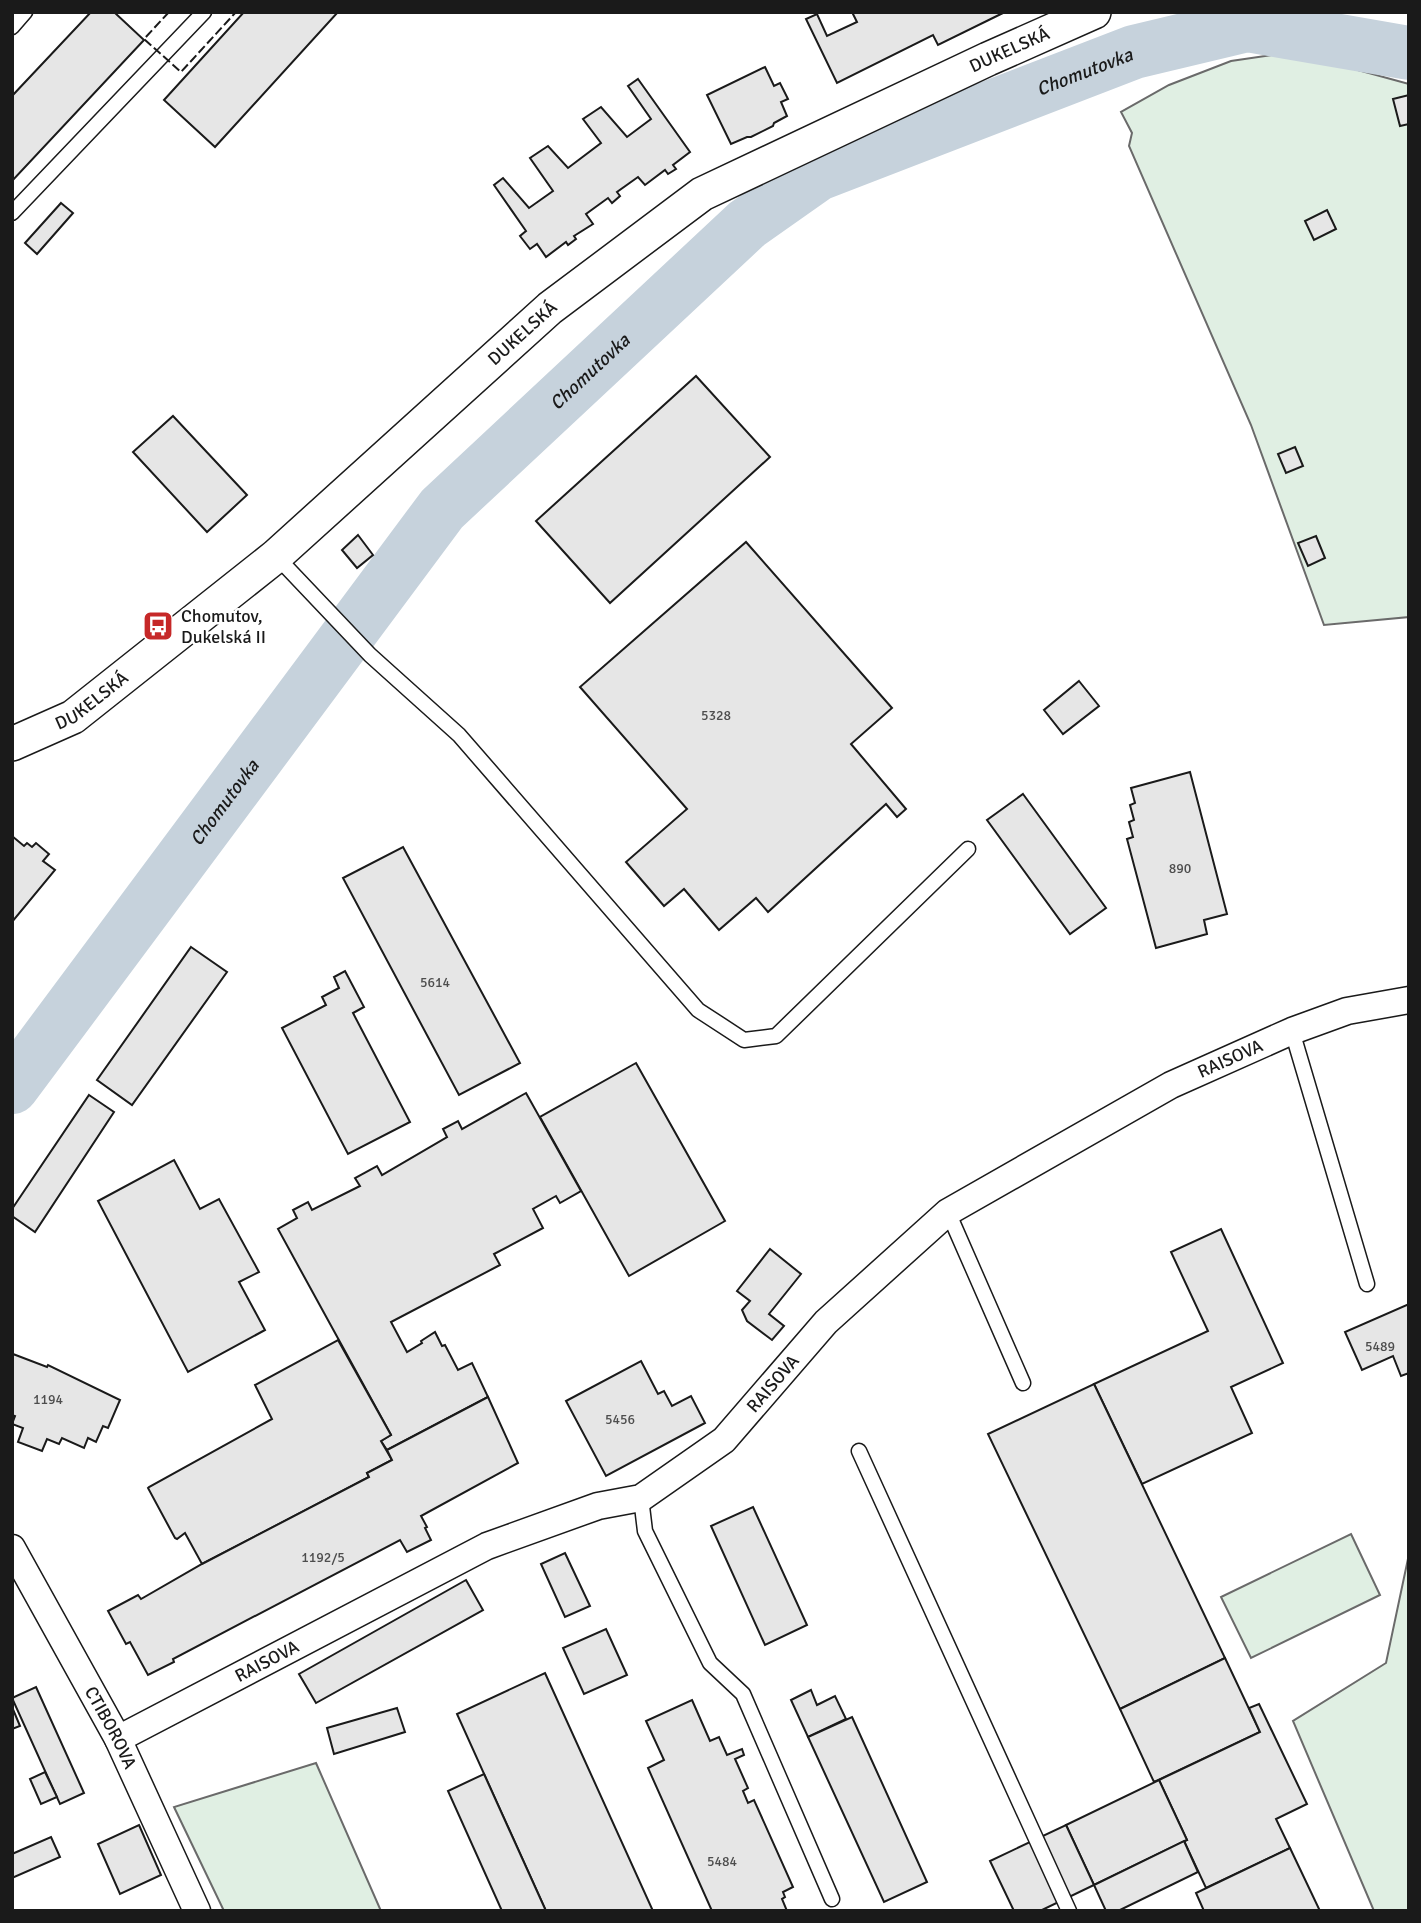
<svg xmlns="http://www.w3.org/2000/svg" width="1421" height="1923" font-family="Signika,sans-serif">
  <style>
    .green { fill: #e0efe3; stroke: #6a6a6a; stroke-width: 2 }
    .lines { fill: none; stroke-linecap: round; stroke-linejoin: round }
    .river { stroke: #c6d2dc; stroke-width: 54 }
    .building { fill: #e6e6e6; stroke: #1a1a1a; stroke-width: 2 }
    .service-casing { stroke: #1a1a1a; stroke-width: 17 }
    .minor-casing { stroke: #1a1a1a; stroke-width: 29 }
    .tertiary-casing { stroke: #1a1a1a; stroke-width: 36 }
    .service { stroke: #fff; stroke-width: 14 }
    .minor { stroke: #fff; stroke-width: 26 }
    .tertiary { stroke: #fff; stroke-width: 33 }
    .fence { stroke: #1a1a1a; stroke-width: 2; stroke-dasharray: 9 3.5; stroke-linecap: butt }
    .labels { text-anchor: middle; stroke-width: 5; stroke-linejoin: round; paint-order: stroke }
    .number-label { font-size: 14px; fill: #4d4d4d }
    .street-label { font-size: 18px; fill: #1a1a1a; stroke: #fff }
    .poi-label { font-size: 18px; fill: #1a1a1a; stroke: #fff; text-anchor: start }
    .water-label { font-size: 19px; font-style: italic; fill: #1a1a1a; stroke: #fff }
  </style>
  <rect width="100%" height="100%" fill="#fff"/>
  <!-- green -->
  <g class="green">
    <path d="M 1279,54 L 1314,58 L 1409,84 L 1409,617 L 1324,625 L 1251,425 L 1129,146 L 1132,133 L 1121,112 L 1169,85 L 1231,61 Z"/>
    <path d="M 1351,1534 L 1380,1595 L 1251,1658 L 1221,1597 Z"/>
    <path d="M 1409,1554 L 1409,1911 L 1374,1911 L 1293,1721 L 1386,1663 Z"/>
    <path d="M 316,1763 L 381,1911 L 224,1911 L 174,1807 Z"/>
  </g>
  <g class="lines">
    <!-- river -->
    <path class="river" id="s1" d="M 12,1087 L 442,509 L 747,224 L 818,174 L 1134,52 L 1247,25 L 1409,53"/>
  </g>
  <!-- building -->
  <g class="building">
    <path d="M 91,12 L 114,12 L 144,40 L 12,181 L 12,96 Z"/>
    <path d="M 244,12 L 338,12 L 215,147 L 164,100 Z"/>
    <path d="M 852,12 L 877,13 L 1005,12 L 938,45 L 933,35 L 837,83 L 806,19 L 817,14 L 827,36 L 857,22 Z"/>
    <path d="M 765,67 L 774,86 L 780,83 L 788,99 L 781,102 L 787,116 L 774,123 L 773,126 L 751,137 L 747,137 L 731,144 L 707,95 Z"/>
    <path d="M 638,79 L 690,152 L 673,165 L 676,169 L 668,174 L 665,170 L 645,185 L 638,177 L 617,192 L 620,196 L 612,203 L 608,198 L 586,214 L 593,224 L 574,236 L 576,239 L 568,245 L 566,242 L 546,257 L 537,244 L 530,249 L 520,236 L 526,231 L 494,185 L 503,178 L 529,208 L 553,191 L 530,158 L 548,146 L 568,168 L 601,143 L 583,119 L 601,107 L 627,137 L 651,119 L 628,86 Z"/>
    <path d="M 1409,95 L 1409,124 L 1400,126 L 1393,99 Z"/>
    <path d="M 61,203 L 73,213 L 37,254 L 25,243 Z"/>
    <path d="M 1327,210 L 1336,229 L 1314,240 L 1305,221 Z"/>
    <path d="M 696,376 L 770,457 L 610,603 L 536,521 Z"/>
    <path d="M 173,416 L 247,495 L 207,532 L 133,452 Z"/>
    <path d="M 1295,447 L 1303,466 L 1286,473 L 1278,454 Z"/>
    <path d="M 358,535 L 373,555 L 357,568 L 342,550 Z"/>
    <path d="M 1316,536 L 1325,558 L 1308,566 L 1298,543 Z"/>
    <path d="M 746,542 L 892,708 L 851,744 L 906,809 L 897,817 L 886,804 L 768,912 L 756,898 L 719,930 L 684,889 L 664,906 L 626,862 L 687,809 L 580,687 Z"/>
    <path d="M 1079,681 L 1099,706 L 1063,734 L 1044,710 Z"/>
    <path d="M 1190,772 L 1227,914 L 1204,920 L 1207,934 L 1156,948 L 1127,839 L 1133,837 L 1129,822 L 1134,820 L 1130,805 L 1135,803 L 1131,788 Z"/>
    <path d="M 1023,794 L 1106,908 L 1070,934 L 987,820 Z"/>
    <path d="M 12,836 L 24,846 L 27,843 L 32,847 L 36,843 L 49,854 L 43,861 L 55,870 L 12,922 Z"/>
    <path d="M 403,847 L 520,1063 L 459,1095 L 343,878 Z"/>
    <path d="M 191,947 L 227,972 L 132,1105 L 97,1080 Z"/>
    <path d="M 345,971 L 364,1007 L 353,1013 L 410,1122 L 348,1154 L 282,1028 L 326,1005 L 322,997 L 339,988 L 334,977 Z"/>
    <path d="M 636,1063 L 725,1221 L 629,1276 L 540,1117 Z"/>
    <path d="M 526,1093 L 581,1191 L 560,1203 L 556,1196 L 533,1209 L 543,1228 L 494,1254 L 500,1265 L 391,1322 L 407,1352 L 422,1343 L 421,1341 L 435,1332 L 442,1346 L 445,1345 L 458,1370 L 472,1363 L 488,1397 L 387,1450 L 381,1441 L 391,1435 L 278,1229 L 297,1218 L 293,1210 L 308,1202 L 312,1210 L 360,1186 L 355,1178 L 377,1166 L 382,1175 L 447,1137 L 443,1129 L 458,1121 L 462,1129 Z"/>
    <path d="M 89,1095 L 114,1112 L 35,1232 L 12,1216 L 12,1209 Z"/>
    <path d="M 174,1160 L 200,1209 L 219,1199 L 259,1272 L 239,1282 L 265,1330 L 188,1372 L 98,1201 Z"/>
    <path d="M 1221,1229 L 1283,1363 L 1231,1387 L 1252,1433 L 1142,1484 L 1094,1384 L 1208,1331 L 1171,1252 Z"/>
    <path d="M 770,1249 L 801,1274 L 769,1314 L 784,1326 L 772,1340 L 747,1321 L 742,1310 L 750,1301 L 737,1291 Z"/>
    <path d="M 1409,1304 L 1409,1373 L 1401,1376 L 1393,1356 L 1362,1370 L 1345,1332 Z"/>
    <path d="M 338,1340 L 391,1435 L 381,1441 L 392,1460 L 367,1473 L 369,1477 L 202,1564 L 185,1533 L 177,1539 L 175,1538 L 148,1488 L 149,1487 L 272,1419 L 255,1385 Z"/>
    <path d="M 13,1354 L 47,1367 L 48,1365 L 120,1400 L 108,1428 L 103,1426 L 96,1442 L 88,1438 L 84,1448 L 62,1438 L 59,1444 L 47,1439 L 42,1451 L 18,1442 L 23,1428 L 12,1424 L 15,1416 L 12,1415 Z"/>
    <path d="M 641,1361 L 658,1394 L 664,1391 L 672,1406 L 691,1396 L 705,1423 L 606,1476 L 566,1401 Z"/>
    <path d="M 1094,1384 L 1225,1658 L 1120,1709 L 988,1434 Z"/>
    <path d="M 488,1397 L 518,1463 L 421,1516 L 427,1527 L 425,1528 L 431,1540 L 407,1552 L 400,1540 L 173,1659 L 174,1662 L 148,1675 L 130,1642 L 126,1644 L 108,1611 L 138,1595 L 141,1599 L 202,1564 L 369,1477 L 367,1473 L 392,1460 L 387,1450 Z"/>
    <path d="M 753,1507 L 807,1625 L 765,1645 L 711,1526 Z"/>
    <path d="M 565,1553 L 590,1606 L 565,1617 L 541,1564 Z"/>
    <path d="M 466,1580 L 483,1610 L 316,1703 L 299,1674 Z"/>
    <path d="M 606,1629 L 627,1675 L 584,1694 L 563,1648 Z"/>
    <path d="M 1225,1658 L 1260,1732 L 1154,1782 L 1120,1709 Z"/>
    <path d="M 545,1673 L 653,1911 L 546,1911 L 457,1714 Z"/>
    <path d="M 36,1687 L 84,1793 L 60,1804 L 12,1698 Z"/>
    <path d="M 811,1690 L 817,1705 L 835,1696 L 846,1719 L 808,1737 L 791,1700 Z"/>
    <path d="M 692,1700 L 710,1741 L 719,1737 L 727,1755 L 742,1749 L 744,1755 L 735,1759 L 748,1788 L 743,1791 L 748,1803 L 754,1800 L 793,1887 L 783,1892 L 785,1897 L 782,1899 L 787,1911 L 712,1911 L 648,1768 L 664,1760 L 646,1721 Z"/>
    <path d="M 1259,1704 L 1307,1804 L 1276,1819 L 1290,1848 L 1206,1888 L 1184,1841 L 1187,1840 L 1159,1780 L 1260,1732 L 1249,1708 Z"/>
    <path d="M 12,1707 L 20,1726 L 12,1729 Z"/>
    <path d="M 397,1708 L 405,1732 L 334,1754 L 327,1728 Z"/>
    <path d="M 852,1717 L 927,1882 L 884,1902 L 808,1737 Z"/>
    <path d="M 45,1772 L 57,1797 L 41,1804 L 30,1779 Z"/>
    <path d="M 484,1774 L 546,1911 L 502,1911 L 448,1791 Z"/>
    <path d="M 1159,1780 L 1187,1840 L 1094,1885 L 1066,1825 Z"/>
    <path d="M 139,1825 L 161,1875 L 120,1894 L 98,1844 Z"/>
    <path d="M 1066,1825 L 1094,1885 L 1040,1911 L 1014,1911 L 990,1861 Z"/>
    <path d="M 51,1837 L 60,1857 L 12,1878 L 12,1854 Z"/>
    <path d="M 1184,1841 L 1198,1872 L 1118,1911 L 1106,1911 L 1094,1885 Z"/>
    <path d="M 1290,1848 L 1320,1911 L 1204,1911 L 1196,1893 Z"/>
  </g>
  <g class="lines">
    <!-- service casing -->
    <g class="service-casing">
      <g id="service">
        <path d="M 12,27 L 25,12"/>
        <path d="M 12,213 L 204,12"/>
        <path d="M 276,556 L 370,655 L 459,735 L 698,1010 L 744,1040 L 776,1036 L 968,849"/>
        <path d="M 1292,1031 L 1367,1284"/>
        <path d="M 948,1212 L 1023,1383"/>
        <path d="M 859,1451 L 1069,1911"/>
        <path d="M 641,1498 L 645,1531 L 710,1663 L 743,1694 L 832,1899"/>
      </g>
    </g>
    <!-- minor casing -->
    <g class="minor-casing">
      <g id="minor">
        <path id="s2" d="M 12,1548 L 118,1739 L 197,1911"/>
        <path id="s3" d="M 118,1739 L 487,1546 L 598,1506 L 641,1498 L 724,1440 L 826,1322 L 948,1212 L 1171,1085 L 1292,1031 L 1347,1011 L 1409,1000"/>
      </g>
    </g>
    <!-- tertiary casing -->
    <g class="tertiary-casing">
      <g id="tertiary">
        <path id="s4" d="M 12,744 L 73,717 L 276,556 L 550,308 L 702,194 L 988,59 L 1094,12"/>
      </g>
    </g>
    <!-- service -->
    <use href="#service" class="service"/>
    <!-- minor -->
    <use href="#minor" class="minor"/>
    <!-- tertiary -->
    <use href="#tertiary" class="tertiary"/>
    <!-- fence -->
    <path class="fence" d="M 169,12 L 144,39 L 181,72 L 236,12"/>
  </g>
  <!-- icons -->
  <defs>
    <g id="bus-square" transform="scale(1.575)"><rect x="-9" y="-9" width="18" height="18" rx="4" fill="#c62828" stroke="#fff"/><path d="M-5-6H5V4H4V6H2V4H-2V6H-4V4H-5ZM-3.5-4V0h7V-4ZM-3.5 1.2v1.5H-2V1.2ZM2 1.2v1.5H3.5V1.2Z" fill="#fff"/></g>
  </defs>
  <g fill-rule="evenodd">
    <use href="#bus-square" x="158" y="626"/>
  </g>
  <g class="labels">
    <!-- number labels -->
    <g class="number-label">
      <text x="716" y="720">5328</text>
      <text x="1180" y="873">890</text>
      <text x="435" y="987">5614</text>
      <text x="1380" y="1351">5489</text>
      <text x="48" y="1404">1194</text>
      <text x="620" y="1424">5456</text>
      <text x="323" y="1562">1192/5</text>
      <text x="722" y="1866">5484</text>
    </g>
    <!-- street labels -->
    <g class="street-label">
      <text dy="6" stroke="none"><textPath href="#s4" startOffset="1225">DUKELSKÁ</textPath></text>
      <text dy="6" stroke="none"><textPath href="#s4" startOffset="658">DUKELSKÁ</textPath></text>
      <text dy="6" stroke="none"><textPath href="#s4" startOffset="91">DUKELSKÁ</textPath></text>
      <text dy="6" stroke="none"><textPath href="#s3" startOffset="1321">RAISOVA</textPath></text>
      <text dy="6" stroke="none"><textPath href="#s3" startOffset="754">RAISOVA</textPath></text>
      <text dy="6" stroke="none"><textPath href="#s3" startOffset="168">RAISOVA</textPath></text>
      <text dy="6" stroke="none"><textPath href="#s2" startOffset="205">CTIBOROVA</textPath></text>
    </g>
    <!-- poi labels -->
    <g class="poi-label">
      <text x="181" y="622">Chomutov,<tspan x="181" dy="21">Dukelská II</tspan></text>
    </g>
    <!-- water labels -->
    <g class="water-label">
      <text dy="7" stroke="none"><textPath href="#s1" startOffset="1510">Chomutovka</textPath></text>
      <text dy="7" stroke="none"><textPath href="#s1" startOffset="922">Chomutovka</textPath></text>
      <text dy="7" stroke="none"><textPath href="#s1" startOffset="355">Chomutovka</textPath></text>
    </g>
  </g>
  <!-- border -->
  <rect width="1421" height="1923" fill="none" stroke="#1a1a1a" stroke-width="28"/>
</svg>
